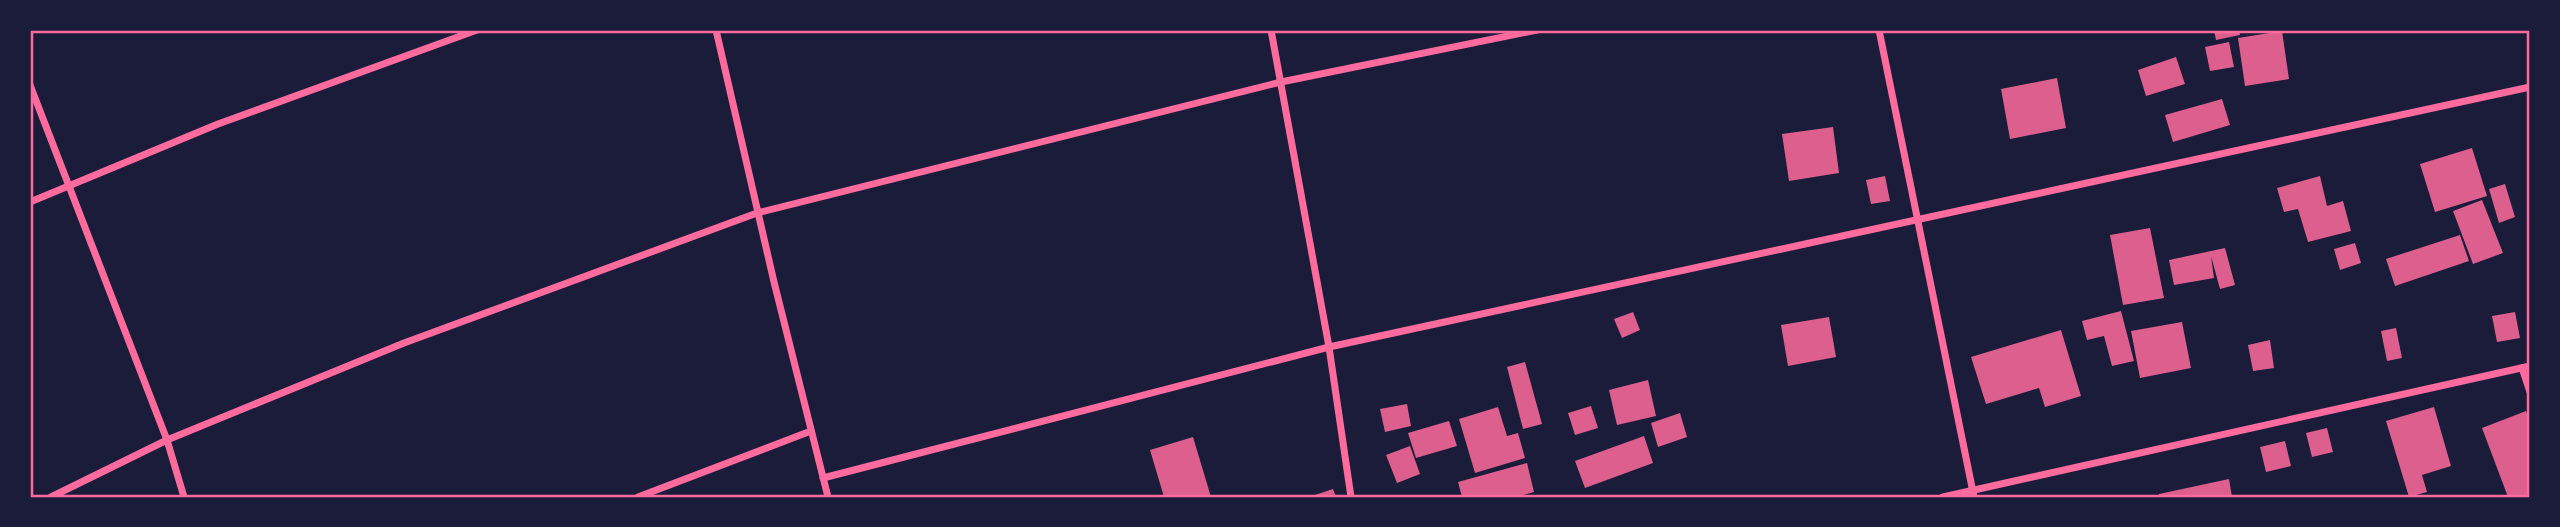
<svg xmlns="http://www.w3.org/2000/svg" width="2560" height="527" font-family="'Space Grotesk',sans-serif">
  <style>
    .building { fill: #dd5f8e }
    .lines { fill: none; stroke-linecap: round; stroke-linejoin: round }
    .minor { stroke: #ff6b9d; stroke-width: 7 }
    .neatline { fill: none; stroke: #ff6b9d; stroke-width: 2.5 }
  </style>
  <rect width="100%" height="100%" fill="#1b1b3a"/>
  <!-- building -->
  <g class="building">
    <path d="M 2214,30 L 2239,30 L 2240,35 L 2216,40 Z"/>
    <path d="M 2282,31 L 2289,79 L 2245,86 L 2238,38 Z"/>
    <path d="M 2229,42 L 2234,67 L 2210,71 L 2205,47 Z"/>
    <path d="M 2176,57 L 2185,84 L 2146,96 L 2138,70 Z"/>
    <path d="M 2057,78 L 2066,128 L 2010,139 L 2001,89 Z"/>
    <path d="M 2222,99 L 2230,125 L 2173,142 L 2165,115 Z"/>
    <path d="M 1833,127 L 1839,173 L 1789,181 L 1782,134 Z"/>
    <path d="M 2472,148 L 2487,196 L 2435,212 L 2420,164 Z"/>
    <path d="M 1885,176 L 1890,201 L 1871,204 L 1866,180 Z"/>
    <path d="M 2320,176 L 2327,206 L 2343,201 L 2351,231 L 2308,242 L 2298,209 L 2284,212 L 2277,188 Z"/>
    <path d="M 2505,184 L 2515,217 L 2499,223 L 2489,189 Z"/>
    <path d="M 2482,200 L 2503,253 L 2473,264 L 2453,211 Z"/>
    <path d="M 2150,228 L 2164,298 L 2123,305 L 2110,235 Z"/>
    <path d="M 2460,235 L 2469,261 L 2395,286 L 2386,259 Z"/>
    <path d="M 2355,243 L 2361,263 L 2340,270 L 2334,249 Z"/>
    <path d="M 2225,248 L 2235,285 L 2220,289 L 2211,256 L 2214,278 L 2174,285 L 2169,260 Z"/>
    <path d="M 2121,311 L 2134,361 L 2112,366 L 2104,336 L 2087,340 L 2082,321 Z"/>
    <path d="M 1633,312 L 1640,330 L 1622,338 L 1614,319 Z"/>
    <path d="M 2515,312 L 2520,338 L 2497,342 L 2492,316 Z"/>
    <path d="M 1829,317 L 1836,357 L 1788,366 L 1781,325 Z"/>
    <path d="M 2182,322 L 2191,368 L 2140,378 L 2131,331 Z"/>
    <path d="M 2396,328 L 2402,358 L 2387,361 L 2381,331 Z"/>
    <path d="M 2061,330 L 2081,396 L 2045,407 L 2039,388 L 1986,404 L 1971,357 Z"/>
    <path d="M 2270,340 L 2274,368 L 2253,371 L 2248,345 Z"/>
    <path d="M 1525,362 L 1542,424 L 1523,429 L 1507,367 Z"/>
    <path d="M 1648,380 L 1656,416 L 1617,425 L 1609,390 Z"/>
    <path d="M 1407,404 L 1411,426 L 1385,432 L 1380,409 Z"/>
    <path d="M 1591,406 L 1598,428 L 1575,435 L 1568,413 Z"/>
    <path d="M 1498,407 L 1507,436 L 1518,433 L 1525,458 L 1475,473 L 1459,419 Z"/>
    <path d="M 2434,407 L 2451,466 L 2422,475 L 2427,492 L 2409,497 L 2386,421 Z"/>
    <path d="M 2526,411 L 2530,423 L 2530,497 L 2508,497 L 2482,428 Z"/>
    <path d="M 1680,413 L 1687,437 L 1658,447 L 1651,423 Z"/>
    <path d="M 1449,421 L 1457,446 L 1416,458 L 1408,433 Z"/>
    <path d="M 2327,428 L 2333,452 L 2312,457 L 2306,433 Z"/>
    <path d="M 1644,436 L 1653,463 L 1585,488 L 1575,461 Z"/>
    <path d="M 1193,437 L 1211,497 L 1164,497 L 1150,450 Z"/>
    <path d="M 2285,441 L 2291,466 L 2266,472 L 2260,447 Z"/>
    <path d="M 1410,446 L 1420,474 L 1397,483 L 1386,455 Z"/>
    <path d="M 1527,463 L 1534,492 L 1516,497 L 1462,497 L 1458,482 Z"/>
    <path d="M 2229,479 L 2232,497 L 2159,497 L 2159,494 Z"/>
    <path d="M 1333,489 L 1336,497 L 1309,497 Z"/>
  </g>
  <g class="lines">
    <!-- minor -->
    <g class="minor">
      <path d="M 716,30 L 774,282 L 828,497"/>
      <path d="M 1271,30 L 1329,347 L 1351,497"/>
      <path d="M 1879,30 L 1974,497"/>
      <path d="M 30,85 L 167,440 L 184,497"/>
      <path d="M 30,202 L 218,124 L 477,30"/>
      <path d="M 2522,368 L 2530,392"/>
      <path d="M 823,478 L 1329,347 L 2530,87"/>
      <path d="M 51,497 L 167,440 L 404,343 L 757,213 L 1281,82 L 1537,30"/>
      <path d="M 638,497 L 811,431"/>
      <path d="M 1943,497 L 2530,366"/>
    </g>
  </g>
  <!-- border -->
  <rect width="2560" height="527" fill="none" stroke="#1b1b3a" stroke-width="63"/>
  <rect x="32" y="32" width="2496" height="464" class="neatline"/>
</svg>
